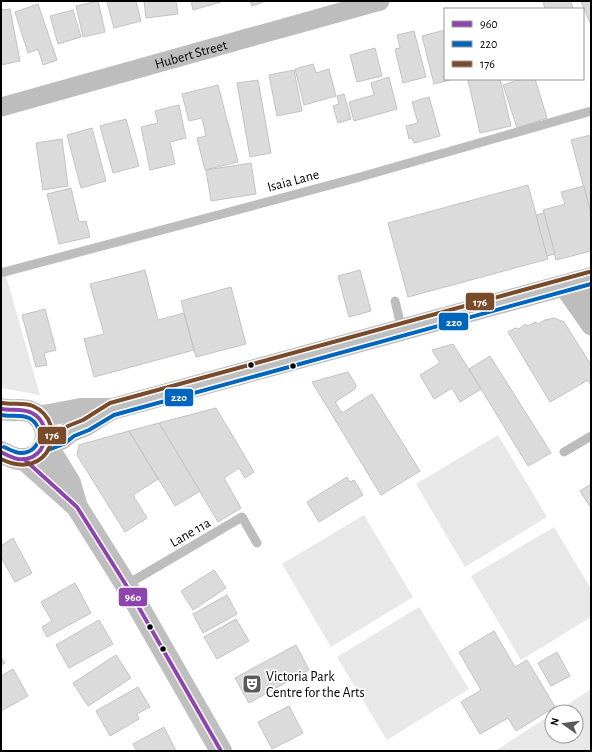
<svg xmlns="http://www.w3.org/2000/svg" width="592" height="752" font-family="'Alegreya Sans',sans-serif">
  <style>
    .green { fill: #e8e8e8 }
    .building { fill: #dbdbdb; stroke: #c3c3c3 }
    .lines { fill: none; stroke-linecap: round; stroke-linejoin: round }
    .lane { stroke: #bdbdbd; stroke-width: 9 }
    .street { stroke: #bdbdbd; stroke-width: 19 }
    .secondary { stroke: #bfbfbf; stroke-width: 22 }
    .bus-1-casing { stroke: #fff; stroke-width: 7 }
    .bus-2-casing { stroke: #fff; stroke-width: 7 }
    .bus-3-casing { stroke: #fff; stroke-width: 7 }
    .bus-1 { stroke: #8e44ad; stroke-width: 4 }
    .bus-2 { stroke: #0065bd; stroke-width: 4 }
    .bus-3 { stroke: #7a4b2a; stroke-width: 4 }
    .bus-dot { fill: #000; stroke: #fff; stroke-width: 1.5 }
    .labels { text-anchor: middle; stroke-width: 3.5; stroke-linejoin: round; paint-order: stroke }
    .street-label { font-size: 14px; fill: #000; stroke: #fff }
    .poi-label { font-size: 14px; fill: #000; stroke: #fff; text-anchor: start }
    .line-badge { stroke: #fff; stroke-width: 1.5 }
    .badge-label { font-size: 11px; text-anchor: middle; font-weight: bold; fill: #fff }
  </style>
  <rect width="100%" height="100%" fill="#fff"/>
  <!-- green -->
  <g class="green">
    <path d="M 6,276 L 40,395 L 1,388 L 1,277 Z"/>
    <path d="M 498,435 L 547,517 L 465,567 L 416,484 Z"/>
    <path d="M 364,515 L 413,597 L 331,647 L 282,564 Z"/>
    <path d="M 554,527 L 591,589 L 591,617 L 521,660 L 471,576 Z"/>
    <path d="M 419,607 L 469,689 L 387,740 L 337,657 Z"/>
    <path d="M 591,689 L 591,751 L 495,751 L 552,714 L 552,736 L 576,736 L 576,712 L 556,712 Z"/>
  </g>
  <!-- building -->
  <g class="building">
    <path d="M 98,1 L 105,32 L 83,37 L 76,6 Z"/>
    <path d="M 112,1 L 136,1 L 141,21 L 114,28 L 107,2 Z"/>
    <path d="M 144,1 L 176,1 L 178,14 L 146,18 Z"/>
    <path d="M 191,1 L 221,1 L 221,2 L 193,10 Z"/>
    <path d="M 250,1 L 266,1 L 252,6 Z"/>
    <path d="M 543,1 L 571,1 L 573,9 L 545,9 Z"/>
    <path d="M 581,1 L 591,1 L 591,25 Z"/>
    <path d="M 38,4 L 57,60 L 43,65 L 38,49 L 28,53 L 15,12 Z"/>
    <path d="M 10,9 L 20,61 L 1,65 L 1,10 Z"/>
    <path d="M 73,10 L 81,37 L 58,44 L 50,16 Z"/>
    <path d="M 445,30 L 445,79 L 454,79 L 434,84 L 422,36 Z"/>
    <path d="M 414,31 L 426,77 L 403,83 L 395,49 L 400,48 L 397,35 Z"/>
    <path d="M 375,48 L 382,76 L 357,82 L 350,55 Z"/>
    <path d="M 313,64 L 316,73 L 329,69 L 336,96 L 304,105 L 295,69 Z"/>
    <path d="M 294,70 L 302,111 L 277,116 L 269,75 Z"/>
    <path d="M 389,77 L 397,109 L 354,121 L 349,102 L 374,95 L 371,83 Z"/>
    <path d="M 472,79 L 500,79 L 511,126 L 480,133 L 468,80 Z"/>
    <path d="M 521,79 L 535,79 L 547,118 L 517,128 L 503,85 Z"/>
    <path d="M 258,80 L 271,153 L 250,157 L 237,83 Z"/>
    <path d="M 218,85 L 238,162 L 205,170 L 197,138 L 206,136 L 202,118 L 189,121 L 182,94 Z"/>
    <path d="M 344,94 L 351,119 L 338,123 L 333,106 L 339,104 L 337,96 Z"/>
    <path d="M 429,97 L 440,136 L 414,143 L 412,138 L 409,139 L 406,126 L 418,123 L 412,102 Z"/>
    <path d="M 179,105 L 186,138 L 170,142 L 175,164 L 150,170 L 141,127 L 158,123 L 155,111 Z"/>
    <path d="M 126,119 L 139,166 L 113,173 L 100,126 Z"/>
    <path d="M 92,128 L 106,181 L 81,188 L 67,135 Z"/>
    <path d="M 591,135 L 591,214 L 571,140 Z"/>
    <path d="M 62,139 L 68,186 L 43,190 L 36,143 Z"/>
    <path d="M 251,163 L 256,194 L 211,201 L 206,170 Z"/>
    <path d="M 528,185 L 548,259 L 408,297 L 388,223 Z"/>
    <path d="M 584,186 L 591,214 L 591,251 L 556,260 L 543,210 L 565,204 L 561,192 Z"/>
    <path d="M 71,188 L 79,222 L 86,221 L 90,237 L 59,244 L 47,194 Z"/>
    <path d="M 544,213 L 555,254 L 547,256 L 536,215 Z"/>
    <path d="M 145,270 L 158,320 L 184,313 L 194,350 L 94,377 L 84,339 L 104,334 L 90,284 Z"/>
    <path d="M 360,270 L 371,311 L 349,317 L 338,276 Z"/>
    <path d="M 231,287 L 246,344 L 196,357 L 181,301 Z"/>
    <path d="M 45,309 L 56,350 L 44,353 L 47,365 L 36,367 L 22,315 Z"/>
    <path d="M 554,318 L 564,322 L 591,365 L 591,385 L 588,380 L 550,402 L 508,332 L 515,328 L 519,329 L 525,324 L 528,326 L 535,322 L 538,324 L 545,320 Z"/>
    <path d="M 453,344 L 481,389 L 460,402 L 452,388 L 434,399 L 420,375 L 440,363 L 432,350 Z"/>
    <path d="M 490,356 L 551,453 L 528,466 L 469,369 Z"/>
    <path d="M 348,372 L 356,385 L 355,389 L 335,402 L 342,413 L 372,394 L 420,471 L 381,495 L 312,382 Z"/>
    <path d="M 216,408 L 254,472 L 245,478 L 239,468 L 224,478 L 241,508 L 218,522 L 159,423 Z"/>
    <path d="M 159,423 L 200,491 L 175,506 L 129,431 Z"/>
    <path d="M 129,431 L 158,479 L 133,495 L 147,518 L 125,532 L 77,455 L 79,445 Z"/>
    <path d="M 347,477 L 350,482 L 354,480 L 363,495 L 319,522 L 307,502 Z"/>
    <path d="M 591,484 L 591,508 L 580,491 Z"/>
    <path d="M 13,538 L 32,573 L 15,582 L 1,557 L 1,546 Z"/>
    <path d="M 214,570 L 226,588 L 193,610 L 181,591 Z"/>
    <path d="M 75,583 L 91,613 L 47,637 L 42,627 L 52,621 L 41,602 Z"/>
    <path d="M 227,595 L 237,614 L 203,633 L 193,614 Z"/>
    <path d="M 236,619 L 249,641 L 217,659 L 204,637 Z"/>
    <path d="M 99,620 L 113,644 L 69,668 L 56,645 Z"/>
    <path d="M 494,631 L 515,667 L 527,660 L 555,707 L 516,731 L 508,718 L 480,734 L 461,702 L 481,690 L 459,652 Z"/>
    <path d="M 296,645 L 309,670 L 249,703 L 235,678 Z"/>
    <path d="M 557,652 L 570,676 L 551,686 L 538,663 Z"/>
    <path d="M 116,655 L 131,678 L 88,706 L 73,683 Z"/>
    <path d="M 1,657 L 5,663 L 1,665 Z"/>
    <path d="M 13,669 L 28,696 L 1,711 L 1,676 Z"/>
    <path d="M 138,687 L 150,707 L 137,714 L 139,719 L 110,736 L 96,711 Z"/>
    <path d="M 289,706 L 303,733 L 272,749 L 258,722 Z"/>
    <path d="M 164,727 L 176,751 L 137,751 L 133,744 Z"/>
  </g>
  <g class="lines">
    <!-- lane -->
    <g class="lane">
      <path d="M 1,273 L 360,177 L 591,111"/>
      <path d="M 395,301 L 402,330"/>
      <path d="M 564,452 L 591,436"/>
      <path d="M 126,585 L 242,517 L 257,543"/>
    </g>
    <!-- street -->
    <g class="street">
      <path id="s1" d="M 1,107 L 380,1"/>
      <path d="M 581,281 L 591,299"/>
      <path d="M 563,286 L 591,326"/>
    </g>
    <!-- secondary -->
    <g class="secondary">
      <path d="M 1,409 C 11,412 22,408 31,412 C 53,421 50,459 24,459 C 16,460 9,456 1,452"/>
      <path d="M 38,417 L 81,409 L 112,409 L 591,278"/>
      <path d="M 46,444 L 61,439 L 71,431 L 86,425 L 111,409"/>
      <path d="M 45,445 L 56,460 L 70,483 L 77,507 L 126,585 L 221,751"/>
      <path d="M 24,459 L 74,504"/>
    </g>
    <!-- bus-1 casing -->
    <g class="bus-1-casing">
      <g id="bus-1">
        <path d="M 1,409 C 11,411 23,408 32,413 C 55,425 46,463 18,459 C 12,458 7,455 1,452"/>
        <path d="M 24,459 L 77,507 L 126,585 L 221,751"/>
      </g>
    </g>
    <!-- bus-2 casing -->
    <g class="bus-2-casing">
      <g id="bus-2">
        <path d="M 1,415 C 10,417 21,414 29,418 C 46,427 41,453 21,453 C 15,453 9,449 4,447"/>
        <path d="M 48,450 L 64,444 L 74,436 L 89,430 L 114,415 L 591,284"/>
      </g>
    </g>
    <!-- bus-3 casing -->
    <g class="bus-3-casing">
      <g id="bus-3">
        <path d="M 44,438 L 58,434 L 68,426 L 83,420 L 110,403 L 589,272"/>
        <path d="M 1,459 C 50,483 70,423 33,406 C 23,402 12,405 2,403"/>
      </g>
    </g>
    <!-- bus-1 -->
    <use href="#bus-1" class="bus-1"/>
    <!-- bus-2 -->
    <use href="#bus-2" class="bus-2"/>
    <!-- bus-3 -->
    <use href="#bus-3" class="bus-3"/>
  </g>
  <!-- icons -->
  <defs>
    <g id="theatre-square" transform="scale(1)"><rect x="-9" y="-9" width="18" height="18" rx="4" fill="#595959" stroke="#fff"/><path d="M-5-5.5Q0-4 5-5.5V0Q5 5 0 6Q-5 5-5 0ZM-3.3-2.5H-1v1.5H-3.3ZM1-2.5H3.3v1.5H1ZM-2.8 1Q0 5.5 2.8 1Z" fill="#fff"/></g>
  </defs>
  <g fill-rule="evenodd">
    <use href="#theatre-square" x="252" y="684"/>
  </g>
  <!-- markers -->
  <g class="bus-dot">
    <circle cx="251" cy="365" r="3.5"/>
    <circle cx="293" cy="366" r="3.5"/>
    <circle cx="150" cy="627" r="3.5"/>
    <circle cx="163" cy="649" r="3.5"/>
  </g>
  <g class="labels">
    <!-- street labels -->
    <g class="street-label">
      <text dy="5" stroke="none"><textPath href="#s1" startOffset="197">Hubert Street</textPath></text>
      <text transform="translate(293 180) rotate(-15)" y="5">Isaia Lane</text>
      <text transform="translate(190 532) rotate(-30)" y="5">Lane 11a</text>
    </g>
    <!-- poi labels -->
    <g class="poi-label">
      <text x="266" y="681">Victoria Park<tspan x="266" dy="16">Centre for the Arts</tspan></text>
    </g>
  </g>
  <g class="line-badge">
    <rect x="465" y="292" width="30" height="19" rx="4" fill="#7a4b2a"/>
    <rect x="438" y="312" width="31" height="19" rx="4" fill="#0065bd"/>
    <rect x="164" y="388" width="30" height="19" rx="4" fill="#0065bd"/>
    <rect x="37" y="426" width="30" height="19" rx="4" fill="#7a4b2a"/>
    <rect x="118" y="587" width="30" height="20" rx="4" fill="#8e44ad"/>
  </g>
  <g class="badge-label">
    <text x="480" y="306">176</text>
    <text x="454" y="326">220</text>
    <text x="179" y="401">220</text>
    <text x="52" y="439">176</text>
    <text x="133" y="601">960</text>
  </g>
  <!-- border -->
  <rect width="592" height="752" fill="none" stroke="#000000" stroke-width="4"/>
  <!-- legend -->
  <rect x="444" y="8" width="140" height="72" fill="#ffffff" stroke="#999999"/>
  <rect x="452" y="21" width="20" height="6" fill="#8e44ad" stroke="#999999"/>
  <text x="480" y="28" font-size="12" fill="#000000">960</text>
  <rect x="452" y="41" width="20" height="6" fill="#0065bd" stroke="#999999"/>
  <text x="480" y="48" font-size="12" fill="#000000">220</text>
  <rect x="452" y="61" width="20" height="6" fill="#7a4b2a" stroke="#999999"/>
  <text x="480" y="68" font-size="12" fill="#000000">176</text>
  <!-- north arrow -->
  <g transform="translate(564 724) rotate(284)"><circle r="19" fill="#ffffff" stroke="#999999"/>
  <path d="M0-3L7 15L0 10L-7 15Z" fill="#595959"/>
  <text y="-6" font-size="11" font-weight="bold" text-anchor="middle" fill="#000000">N</text>
  </g>
</svg>
